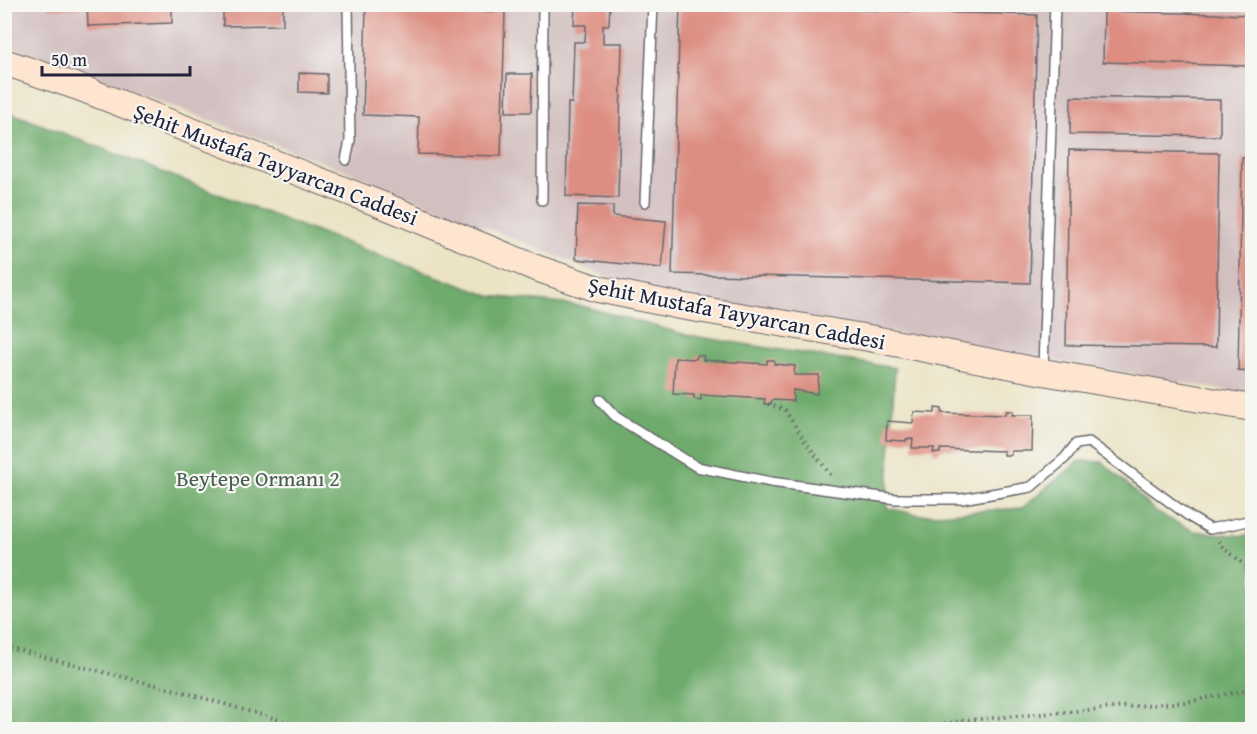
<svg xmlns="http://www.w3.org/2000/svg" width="1257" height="734" font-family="'Gentium Book Plus',serif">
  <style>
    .industrial { fill: #d2bfc0 }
    .forest { fill: #6eab6c; stroke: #486654; stroke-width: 1.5 }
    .building { fill: #dd8d81 }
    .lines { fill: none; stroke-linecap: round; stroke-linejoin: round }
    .lane-casing { stroke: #68666b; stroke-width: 12 }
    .secondary-casing { stroke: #68666b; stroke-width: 28 }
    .path { stroke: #68666b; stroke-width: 4; stroke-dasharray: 1.5 4.5; stroke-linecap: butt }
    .lane { stroke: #fff; stroke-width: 9 }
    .secondary { stroke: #fde5d0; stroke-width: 26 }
    .labels { text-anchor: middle; stroke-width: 4.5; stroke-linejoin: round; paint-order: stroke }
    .street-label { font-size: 22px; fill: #22223b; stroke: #f6f6f2 }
    .park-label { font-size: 22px; fill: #465b52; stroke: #f6f6f2 }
  </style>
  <rect width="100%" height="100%" fill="#f6f6f2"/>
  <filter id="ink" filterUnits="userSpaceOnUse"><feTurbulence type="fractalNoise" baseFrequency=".0167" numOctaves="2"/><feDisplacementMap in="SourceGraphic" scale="12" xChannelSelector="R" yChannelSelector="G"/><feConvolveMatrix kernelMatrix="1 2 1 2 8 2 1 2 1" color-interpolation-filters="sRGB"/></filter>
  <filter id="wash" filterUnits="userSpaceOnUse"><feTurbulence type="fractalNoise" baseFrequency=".008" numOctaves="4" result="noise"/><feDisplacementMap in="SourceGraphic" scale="24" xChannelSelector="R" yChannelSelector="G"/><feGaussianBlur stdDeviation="1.35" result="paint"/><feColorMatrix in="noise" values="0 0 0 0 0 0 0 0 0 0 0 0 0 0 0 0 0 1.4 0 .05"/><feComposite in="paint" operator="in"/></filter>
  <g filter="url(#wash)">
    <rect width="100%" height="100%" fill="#ebe3c4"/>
    <!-- industrial -->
    <path class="industrial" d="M 4,5 L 1252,5 L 1252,395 L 634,288 L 365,178 L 5,44 Z"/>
    <!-- forest -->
    <path class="forest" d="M 4,110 L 298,225 L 490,296 L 582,306 L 687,335 L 895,368 L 887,508 L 921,515 L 1022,508 L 1079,461 L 1103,462 L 1157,513 L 1194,531 L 1244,536 L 1252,532 L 1252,729 L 5,729 Z"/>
    <g id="blocks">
      <!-- building -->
      <g class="building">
        <path d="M 49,4 L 81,4 L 81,8 L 49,9 Z"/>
        <path d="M 87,4 L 172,4 L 172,23 L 88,26 Z"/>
        <path d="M 223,4 L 283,4 L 283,25 L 223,26 Z"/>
        <path d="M 575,4 L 610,4 L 609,25 L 603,25 L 603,43 L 622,43 L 618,198 L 566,196 L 568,103 L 572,103 L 574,42 L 585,42 L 586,25 L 574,25 Z"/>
        <path d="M 680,5 L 1037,15 L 1030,283 L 672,274 Z"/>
        <path d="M 366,8 L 505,12 L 501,156 L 418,154 L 419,117 L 363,115 Z"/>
        <path d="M 1104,11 L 1252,15 L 1252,66 L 1103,62 Z"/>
        <path d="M 299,73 L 327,74 L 327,93 L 299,92 Z"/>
        <path d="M 507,74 L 532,74 L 531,112 L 506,112 Z"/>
        <path d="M 1071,97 L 1220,100 L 1220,136 L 1070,134 Z"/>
        <path d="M 1069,150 L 1219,153 L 1216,347 L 1066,345 Z"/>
        <path d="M 1242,158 L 1252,158 L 1252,372 L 1238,371 Z"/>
        <path d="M 578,205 L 613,206 L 613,216 L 666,221 L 662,268 L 576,259 Z"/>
        <path d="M 697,355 L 704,356 L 703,360 L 767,364 L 767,360 L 774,360 L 774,364 L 795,366 L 794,375 L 819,375 L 817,394 L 793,390 L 793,401 L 772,400 L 771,404 L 764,404 L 765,399 L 701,395 L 701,400 L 694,399 L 694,395 L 673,394 L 675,358 L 696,359 Z"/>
        <path d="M 935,408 L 942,409 L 942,413 L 1005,415 L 1006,411 L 1013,411 L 1012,415 L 1033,415 L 1032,451 L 1011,451 L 1011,455 L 1004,455 L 1004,451 L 940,449 L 940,453 L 933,453 L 934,448 L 912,448 L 913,439 L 906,439 L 906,441 L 886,440 L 887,421 L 913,423 L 914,412 L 935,413 Z"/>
      </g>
    </g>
  </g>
  <g filter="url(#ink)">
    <use href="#blocks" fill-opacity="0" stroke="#68666b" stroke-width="1.5"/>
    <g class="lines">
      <!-- lane casing -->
      <g class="lane-casing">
        <g id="lane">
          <path d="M 346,160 L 350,141 L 348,4"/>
          <path d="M 542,200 L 543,4"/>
          <path d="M 645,202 L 653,4"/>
          <path d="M 1043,369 L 1055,4"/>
          <path d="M 600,400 L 616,417 L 697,467 L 771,482 L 896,499 L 962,499 L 1031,487 L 1065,458 L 1076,444 L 1089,442 L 1190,517 L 1210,529 L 1252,520"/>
        </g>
      </g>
      <!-- secondary casing -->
      <g class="secondary-casing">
        <path id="secondary" d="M 4,62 L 78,87 L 390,208 L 536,268 L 598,289 L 680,306 L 869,338 L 1043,372 L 1252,408"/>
      </g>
      <!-- path -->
      <g class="path">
        <path d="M 768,404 L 785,410 L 806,443 L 831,475"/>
        <path d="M 1219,541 L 1226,550 L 1252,570"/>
        <path d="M 4,647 L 179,691 L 314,730"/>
        <path d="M 909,730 L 968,720 L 1186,702 L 1244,691 L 1252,687"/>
      </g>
      <!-- lane -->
      <use href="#lane" class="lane"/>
      <!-- secondary -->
      <use href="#secondary" class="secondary"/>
    </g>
  </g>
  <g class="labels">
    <!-- street labels -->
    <g class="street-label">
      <text transform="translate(276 164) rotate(21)" y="8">Şehit Mustafa Tayyarcan Caddesi</text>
      <text transform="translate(737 313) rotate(11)" y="8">Şehit Mustafa Tayyarcan Caddesi</text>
    </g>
    <!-- park labels -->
    <g class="park-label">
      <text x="258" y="486">Beytepe Ormanı 2</text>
    </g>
  </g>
  <!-- margin -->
  <rect width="1257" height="734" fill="none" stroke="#f6f6f2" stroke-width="24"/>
  <!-- scale -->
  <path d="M42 66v9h148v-9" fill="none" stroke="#22223b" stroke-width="3"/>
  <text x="51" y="66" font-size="18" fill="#22223b" stroke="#f6f6f2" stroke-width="4.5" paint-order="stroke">50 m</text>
</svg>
